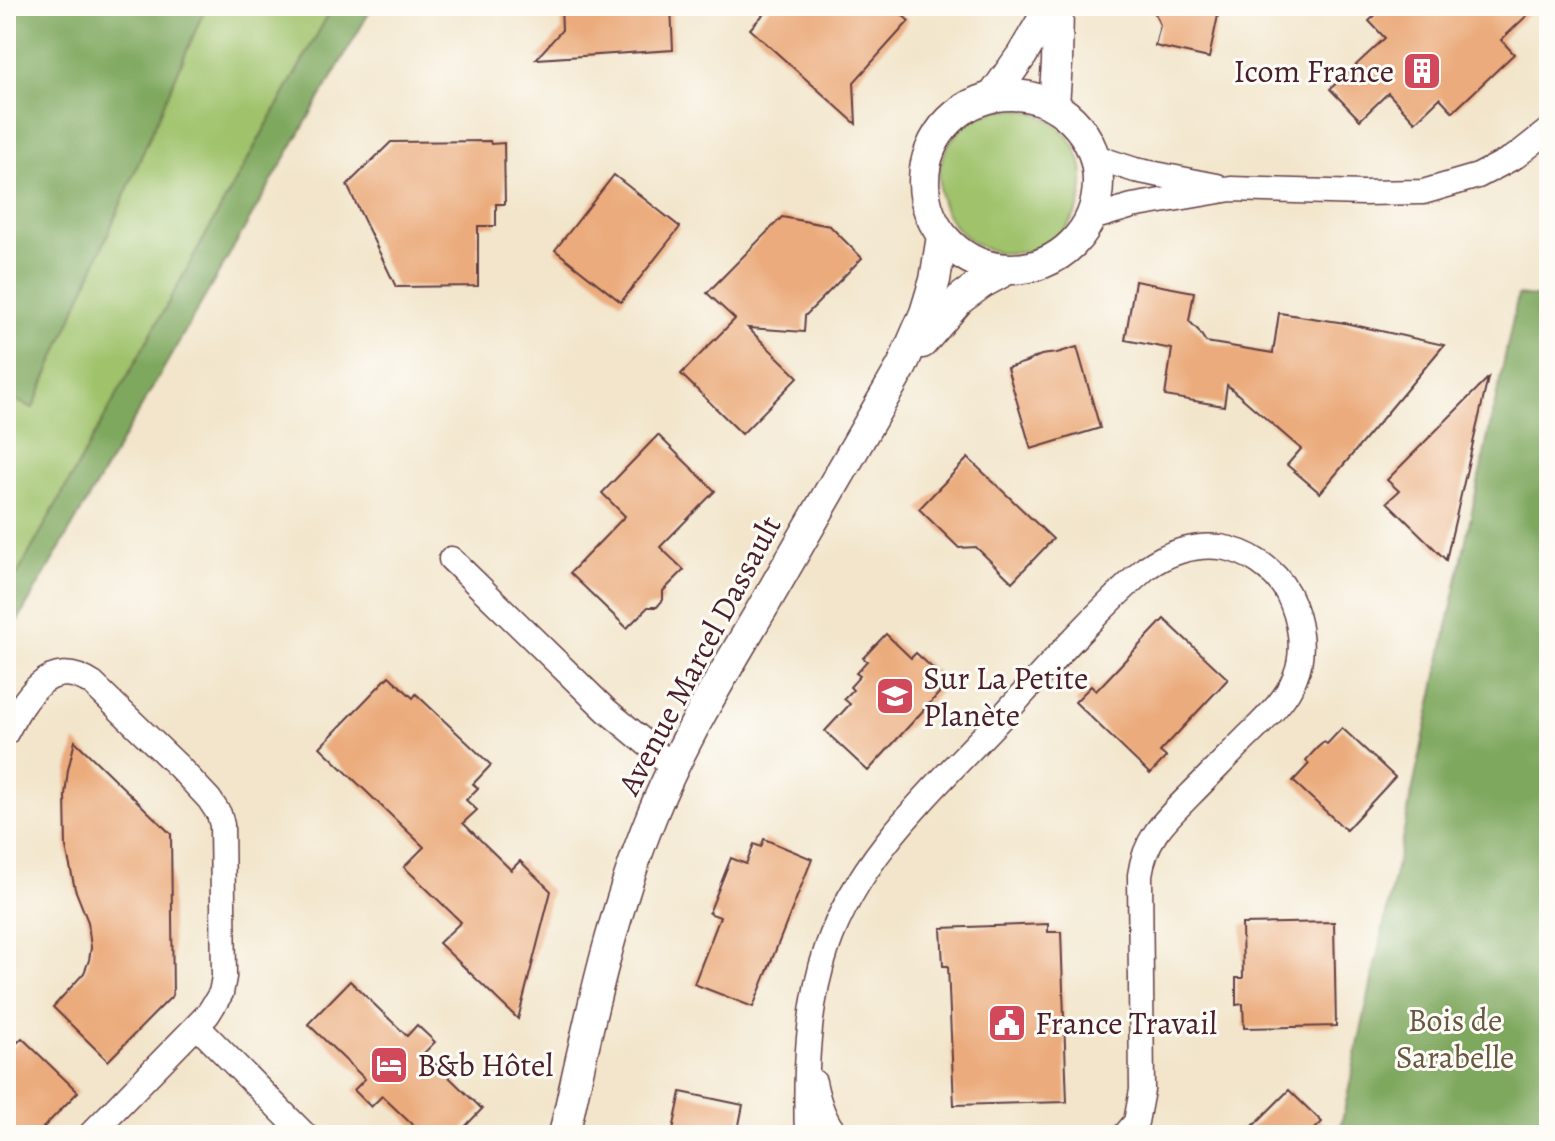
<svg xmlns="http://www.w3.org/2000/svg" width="1555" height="1141" font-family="Alegreya,serif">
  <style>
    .green { fill: #9fc26b; stroke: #74704b; stroke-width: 2 }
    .forest { fill: #7fa85f; stroke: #646445; stroke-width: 2 }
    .building { fill: #ebab7b }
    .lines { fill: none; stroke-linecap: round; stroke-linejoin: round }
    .minor-casing { stroke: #633d43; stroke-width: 27 }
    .tertiary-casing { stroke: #633d43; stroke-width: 33 }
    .minor { stroke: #fff; stroke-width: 24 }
    .tertiary { stroke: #fff; stroke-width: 30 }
    .labels { text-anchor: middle; stroke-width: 6; stroke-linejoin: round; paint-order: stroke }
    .poi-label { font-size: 32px; fill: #4a1f2b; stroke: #fdfcf7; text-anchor: start }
    .street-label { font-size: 32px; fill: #4a1f2b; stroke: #fdfcf7 }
    .park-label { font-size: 32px; fill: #685841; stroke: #fdfcf7 }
  </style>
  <rect width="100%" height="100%" fill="#fdfcf7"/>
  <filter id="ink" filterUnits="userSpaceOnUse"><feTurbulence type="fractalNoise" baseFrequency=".0125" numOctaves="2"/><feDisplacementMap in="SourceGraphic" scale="16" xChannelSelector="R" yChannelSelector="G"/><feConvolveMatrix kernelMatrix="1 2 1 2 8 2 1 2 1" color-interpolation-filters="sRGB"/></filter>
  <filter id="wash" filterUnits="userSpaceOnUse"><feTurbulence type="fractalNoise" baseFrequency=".006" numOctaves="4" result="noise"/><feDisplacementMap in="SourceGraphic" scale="32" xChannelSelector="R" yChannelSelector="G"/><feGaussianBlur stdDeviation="1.8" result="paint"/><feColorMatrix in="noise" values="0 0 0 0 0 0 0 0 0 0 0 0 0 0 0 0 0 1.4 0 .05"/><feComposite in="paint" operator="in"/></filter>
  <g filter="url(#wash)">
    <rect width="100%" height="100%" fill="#f2e5cb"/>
    <!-- green -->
    <g class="green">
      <path d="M 206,6 L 333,6 L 6,595 L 6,396 L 33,408 Z"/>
      <circle cx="1011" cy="181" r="72"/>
    </g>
    <!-- forest -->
    <g class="forest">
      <path d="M 6,6 L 206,6 L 33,408 L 6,396 Z"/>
      <path d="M 333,6 L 373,6 L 6,641 L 6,595 Z"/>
      <path d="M 1518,295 L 1549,299 L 1549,1135 L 1339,1135 Z"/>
    </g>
    <g id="blocks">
      <!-- building -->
      <g class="building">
        <path d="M 561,6 L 671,6 L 673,50 L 536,59 L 562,30 Z"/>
        <path d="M 771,6 L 892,6 L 909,21 L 854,82 L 856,124 L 750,29 Z"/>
        <path d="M 1152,6 L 1220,6 L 1209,58 L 1155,46 L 1160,25 Z"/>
        <path d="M 1385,6 L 1537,6 L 1501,40 L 1514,54 L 1453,112 L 1440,98 L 1415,122 L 1388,93 L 1360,120 L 1330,89 L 1385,38 L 1369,21 Z"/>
        <path d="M 490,141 L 491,144 L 504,143 L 505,204 L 496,204 L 496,226 L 478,226 L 478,286 L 396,287 L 347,185 L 391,142 Z"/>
        <path d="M 614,175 L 680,227 L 621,302 L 555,250 Z"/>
        <path d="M 782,217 L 830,226 L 862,258 L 805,316 L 804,332 L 748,328 L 798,377 L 742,434 L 681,374 L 735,319 L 707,293 Z"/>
        <path d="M 1135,281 L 1194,292 L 1189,321 L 1198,330 L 1206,342 L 1273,353 L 1279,313 L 1345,323 L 1444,345 L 1320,493 L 1287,465 L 1301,449 L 1227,385 L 1224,406 L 1165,396 L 1172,349 L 1125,340 Z"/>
        <path d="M 1077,347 L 1100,428 L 1031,449 L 1007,368 L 1026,362 L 1041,355 L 1057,353 Z"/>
        <path d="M 1488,378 L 1446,560 L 1387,502 L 1399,491 L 1387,480 Z"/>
        <path d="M 658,435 L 715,491 L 660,547 L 684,570 L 663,591 L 663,600 L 657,607 L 648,607 L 627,628 L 570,573 L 625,516 L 602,493 Z"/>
        <path d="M 968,458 L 1053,539 L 1012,582 L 976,547 L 959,548 L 919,509 Z"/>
        <path d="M 1164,619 L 1228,679 L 1160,752 L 1166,757 L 1150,774 L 1075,702 L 1091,686 L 1096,691 Z"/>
        <path d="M 886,634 L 911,658 L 916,653 L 938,673 L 929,683 L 940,692 L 868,771 L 825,731 L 850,704 L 844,699 L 853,690 L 850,687 L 860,676 L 856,673 L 867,661 L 863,658 Z"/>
        <path d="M 389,676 L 413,698 L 416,694 L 491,765 L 473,784 L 478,788 L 466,800 L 477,810 L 463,823 L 511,870 L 520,861 L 551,891 L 518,1019 L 439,943 L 461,922 L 404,867 L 424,847 L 320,747 Z"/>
        <path d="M 1342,728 L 1395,777 L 1346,830 L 1293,781 L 1309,764 L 1306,760 L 1317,748 L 1324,742 L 1327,744 Z"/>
        <path d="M 75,741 L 171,834 L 173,995 L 108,1061 L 53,1007 L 84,973 L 89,960 L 91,948 L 88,922 L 75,889 L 66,848 L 65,795 L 68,770 Z"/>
        <path d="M 764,839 L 812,859 L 753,1007 L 694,984 L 720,917 L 709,913 L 731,858 L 746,864 L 754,844 L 761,847 Z"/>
        <path d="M 1334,922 L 1336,1026 L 1244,1028 L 1243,1004 L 1236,1005 L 1236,978 L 1243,978 L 1242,924 Z"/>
        <path d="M 1048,924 L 1048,932 L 1061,932 L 1067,1102 L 954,1105 L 948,966 L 943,966 L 941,928 Z"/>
        <path d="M 350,981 L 407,1036 L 417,1025 L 435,1042 L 424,1053 L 482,1109 L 457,1135 L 423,1135 L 382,1096 L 371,1107 L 354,1090 L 365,1079 L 308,1024 Z"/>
        <path d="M 22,1038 L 78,1092 L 36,1135 L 6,1135 L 6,1054 Z"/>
        <path d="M 1289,1090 L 1322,1122 L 1309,1135 L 1244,1135 Z"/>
        <path d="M 681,1092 L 743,1105 L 737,1135 L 672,1135 Z"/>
      </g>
    </g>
  </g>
  <g filter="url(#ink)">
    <use href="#blocks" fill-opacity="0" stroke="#633d43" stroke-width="2"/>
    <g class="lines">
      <!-- minor casing -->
      <g class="minor-casing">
        <g id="minor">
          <path d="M 1095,157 L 1135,170 L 1217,186"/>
          <path d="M 1092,218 L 1132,206 L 1231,189 L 1363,193 L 1423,192 L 1478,176 L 1516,156 L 1549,130"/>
          <path d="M 451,559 L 606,710 L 653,749 L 673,769"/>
          <path d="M 6,733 C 24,699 49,654 93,684 L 178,766 L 209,799 L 219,814 L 222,825 L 224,977 L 221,993 L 208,1014 L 90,1135"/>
          <path d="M 197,1026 L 305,1135"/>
          <path d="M 814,1082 C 818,1101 824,1122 837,1135"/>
          <path d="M 807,1135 C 805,1074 807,1006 827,948 C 858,857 933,790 998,721 C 1046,669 1093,615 1146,568 C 1167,553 1194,544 1220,547 C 1248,551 1275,569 1288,594 C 1300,619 1306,651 1295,677 C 1286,701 1264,720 1246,738 C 1227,757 1209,776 1190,795 C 1165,820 1145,838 1140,875 L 1142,1090 L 1136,1122 L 1125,1135"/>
        </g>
      </g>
      <!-- tertiary casing -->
      <g class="tertiary-casing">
        <g id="tertiary">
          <circle cx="1011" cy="182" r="87"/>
          <path d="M 993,96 L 1022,55 L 1051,6"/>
          <path d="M 1054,105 L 1057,63 L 1058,6"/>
          <path d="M 922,343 L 960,299 L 982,283 L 1006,270"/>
          <path d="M 564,1135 C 588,1027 610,918 652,815 C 682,742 723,674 763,607 C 809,527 856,447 902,366 L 925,313 L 935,280 L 942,236"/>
        </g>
      </g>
      <!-- minor -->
      <use href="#minor" class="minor"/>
      <!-- tertiary -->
      <use href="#tertiary" class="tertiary"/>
    </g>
  </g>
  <!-- icons -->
  <defs>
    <g id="building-square" transform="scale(2)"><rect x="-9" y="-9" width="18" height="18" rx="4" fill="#d1495b" stroke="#fdfcf7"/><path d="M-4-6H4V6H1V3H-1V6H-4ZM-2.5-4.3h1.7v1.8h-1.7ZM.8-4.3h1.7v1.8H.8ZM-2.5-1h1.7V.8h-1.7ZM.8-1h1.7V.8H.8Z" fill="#fff"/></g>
    <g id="school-square" transform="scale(2)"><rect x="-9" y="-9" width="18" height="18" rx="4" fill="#d1495b" stroke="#fdfcf7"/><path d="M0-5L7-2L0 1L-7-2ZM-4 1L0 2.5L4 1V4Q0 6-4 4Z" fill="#fff"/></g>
    <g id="civic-square" transform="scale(2)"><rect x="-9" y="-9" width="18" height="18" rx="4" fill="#d1495b" stroke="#fdfcf7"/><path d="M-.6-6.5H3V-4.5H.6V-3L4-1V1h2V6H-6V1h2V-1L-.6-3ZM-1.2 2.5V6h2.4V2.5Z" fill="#fff"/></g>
    <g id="hotel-square" transform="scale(2)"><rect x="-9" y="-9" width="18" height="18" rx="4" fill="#d1495b" stroke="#fdfcf7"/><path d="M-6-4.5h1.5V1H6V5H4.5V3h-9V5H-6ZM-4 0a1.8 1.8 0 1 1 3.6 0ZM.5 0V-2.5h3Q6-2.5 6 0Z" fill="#fff"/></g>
  </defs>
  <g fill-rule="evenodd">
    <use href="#building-square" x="1422" y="71"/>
    <use href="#school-square" x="895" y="696"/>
    <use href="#civic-square" x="1007" y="1023"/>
    <use href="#hotel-square" x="389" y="1065"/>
  </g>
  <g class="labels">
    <!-- poi labels -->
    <g class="poi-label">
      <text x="1394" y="82" text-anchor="end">Icom France</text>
      <text x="923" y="689">Sur La Petite<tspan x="923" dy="37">Planète</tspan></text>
      <text x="1035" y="1034">France Travail</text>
      <text x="417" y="1076">B&amp;b Hôtel</text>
    </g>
    <!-- street labels -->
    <g class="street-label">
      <text transform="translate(699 655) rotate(-62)" y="11">Avenue Marcel Dassault</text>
    </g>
    <!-- park labels -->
    <g class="park-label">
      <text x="1455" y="1031">Bois de<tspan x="1455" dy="37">Sarabelle</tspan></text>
    </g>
  </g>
  <!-- margin -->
  <rect width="1555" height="1141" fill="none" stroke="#fdfcf7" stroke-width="32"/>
</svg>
